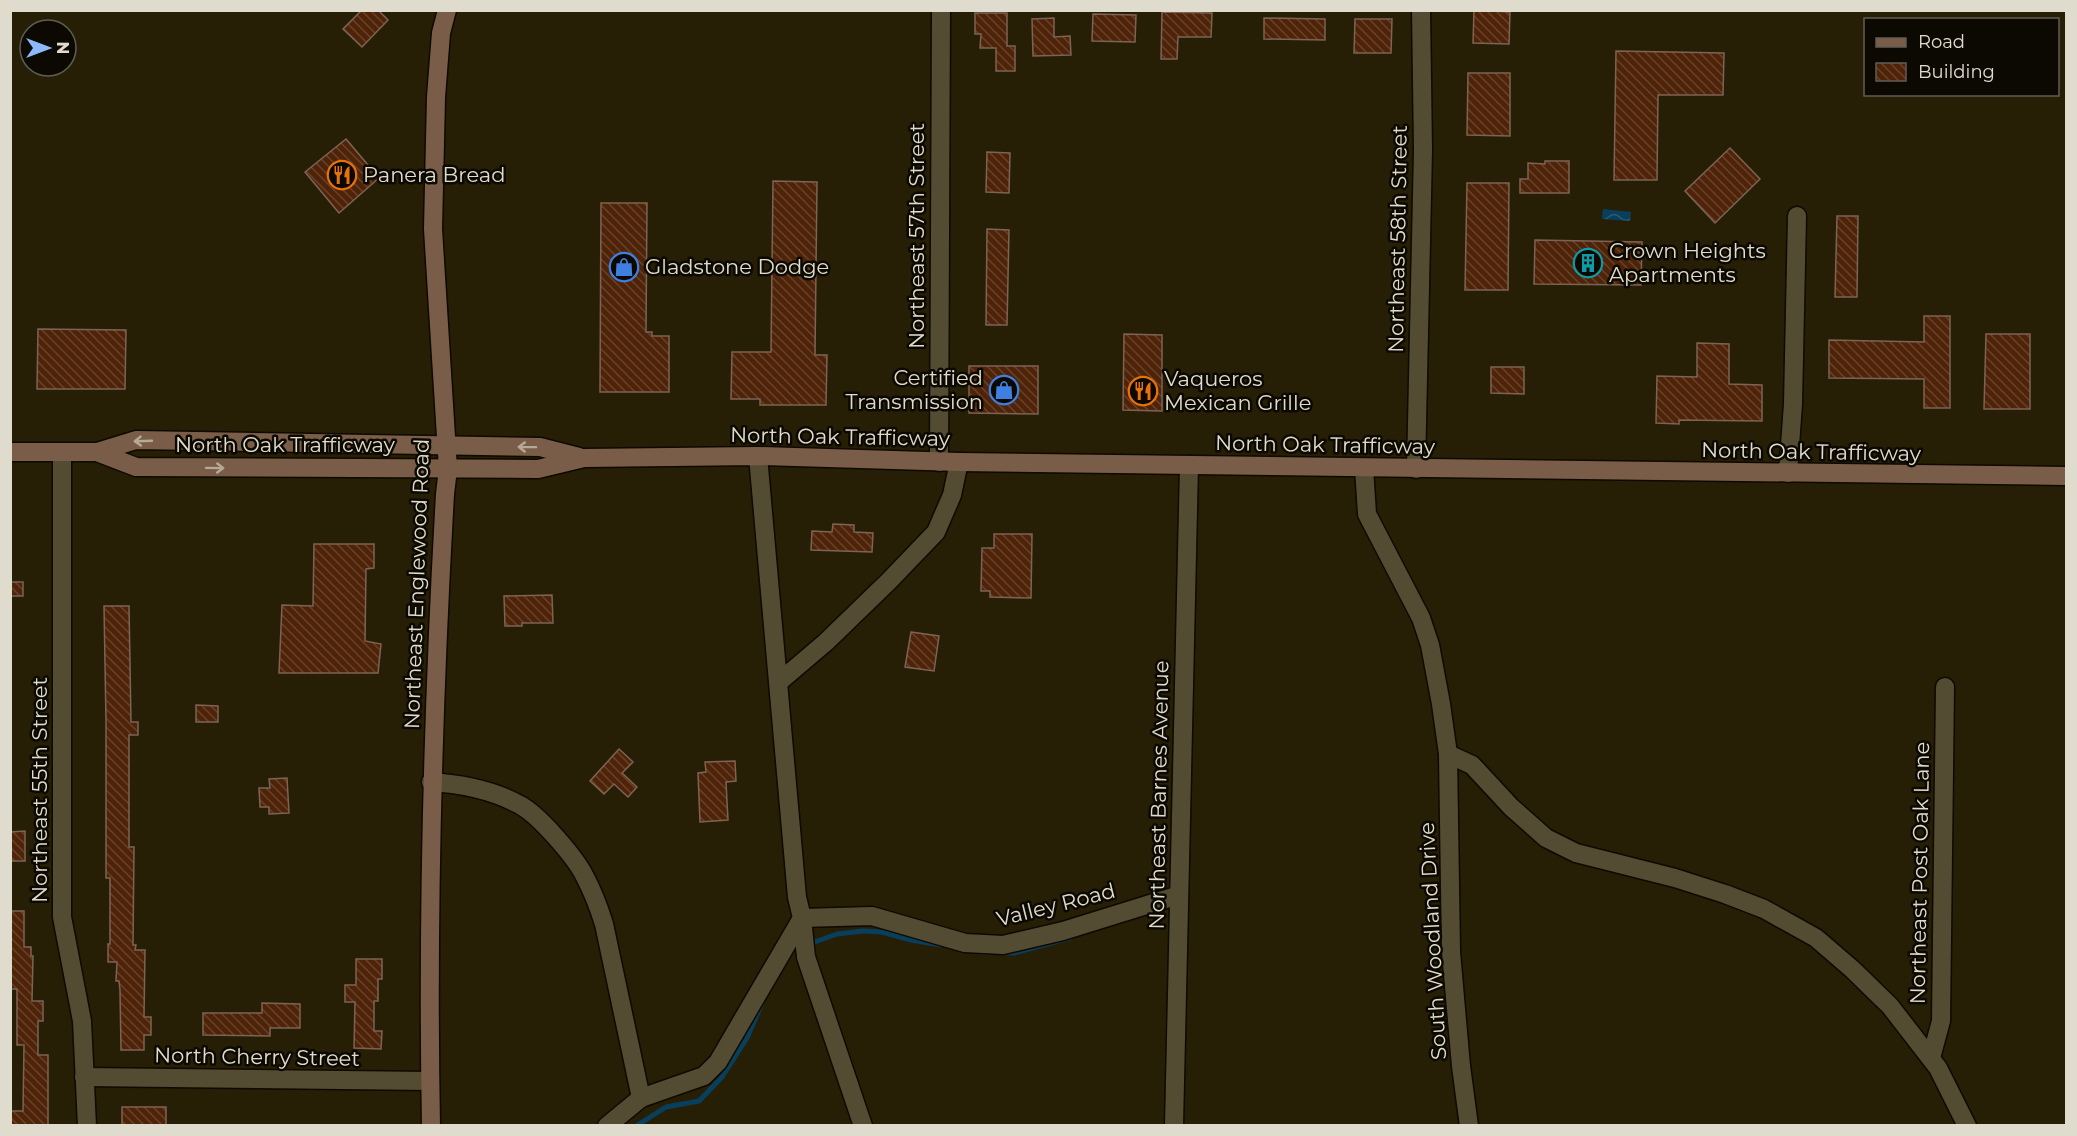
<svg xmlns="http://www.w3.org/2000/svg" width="2077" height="1136" font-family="Montserrat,sans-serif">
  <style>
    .water { fill: url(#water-waves) }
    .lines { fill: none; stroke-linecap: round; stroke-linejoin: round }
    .stream { stroke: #073f5d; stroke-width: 5 }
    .building { fill: url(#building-back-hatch); stroke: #7e6355; stroke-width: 1.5 }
    .street-casing { stroke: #0f0900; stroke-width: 21 }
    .secondary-casing { stroke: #0f0900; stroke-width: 21 }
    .street { stroke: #534c32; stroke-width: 18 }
    .secondary { stroke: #7a5d48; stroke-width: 18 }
    .oneway { stroke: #b7a998 }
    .labels { text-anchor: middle; stroke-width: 5; stroke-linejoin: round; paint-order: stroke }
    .poi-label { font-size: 21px; fill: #e0dccd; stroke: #0c0902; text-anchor: start }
    .street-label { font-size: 21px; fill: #e0dccd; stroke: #0c0902 }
  </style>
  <defs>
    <pattern id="water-waves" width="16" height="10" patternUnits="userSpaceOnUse" patternTransform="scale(1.5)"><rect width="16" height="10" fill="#073f5d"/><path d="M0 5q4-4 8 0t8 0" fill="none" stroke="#2b5a73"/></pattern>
    <pattern id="building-back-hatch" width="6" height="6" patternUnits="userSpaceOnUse" patternTransform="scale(1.5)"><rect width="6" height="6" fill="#4e2308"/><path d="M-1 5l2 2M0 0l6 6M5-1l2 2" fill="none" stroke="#67422b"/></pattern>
  </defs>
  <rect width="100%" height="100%" fill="#261f06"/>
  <!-- water -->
  <path class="water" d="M 1603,209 L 1631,212 L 1630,221 L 1602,219 Z"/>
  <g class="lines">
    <!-- stream -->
    <g class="stream">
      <path d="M 812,943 L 837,934 L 863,931 L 882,932 L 911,940 L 941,945"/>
      <path d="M 980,952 L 1014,953 L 1070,938"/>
      <path d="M 636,1126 L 666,1107 L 699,1101 L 722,1077 L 747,1038 L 762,1003"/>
    </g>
  </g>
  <!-- building -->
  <g class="building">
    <path d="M 362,10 L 378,10 L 388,20 L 362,47 L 343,29 Z"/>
    <path d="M 1474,10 L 1510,12 L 1509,44 L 1473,43 Z"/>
    <path d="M 1162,12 L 1212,13 L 1211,37 L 1178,37 L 1177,59 L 1161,59 Z"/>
    <path d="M 975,13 L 1007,13 L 1007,46 L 1015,46 L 1015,71 L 996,71 L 996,48 L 980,48 L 981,34 L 975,34 Z"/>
    <path d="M 1093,14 L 1136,15 L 1135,42 L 1092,41 Z"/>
    <path d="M 1054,18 L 1054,37 L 1070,36 L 1071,55 L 1033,56 L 1032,19 Z"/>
    <path d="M 1264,18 L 1325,19 L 1325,40 L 1264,39 Z"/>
    <path d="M 1355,19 L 1392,19 L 1391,53 L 1354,53 Z"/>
    <path d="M 1616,51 L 1724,53 L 1723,95 L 1658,95 L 1657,180 L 1614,180 Z"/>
    <path d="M 1468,73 L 1510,73 L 1510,136 L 1467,135 Z"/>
    <path d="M 346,139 L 379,178 L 339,213 L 305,172 Z"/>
    <path d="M 1730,148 L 1760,179 L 1715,223 L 1685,191 Z"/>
    <path d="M 987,152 L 1010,153 L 1009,193 L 986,192 Z"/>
    <path d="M 1545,161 L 1569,161 L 1569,193 L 1520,193 L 1520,179 L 1528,179 L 1528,163 L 1545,164 Z"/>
    <path d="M 773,181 L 817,182 L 815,355 L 827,355 L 826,405 L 760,405 L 760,399 L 731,399 L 732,352 L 771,352 Z"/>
    <path d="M 1467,183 L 1509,183 L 1508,290 L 1465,290 Z"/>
    <path d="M 601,203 L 647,203 L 646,332 L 652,332 L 652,336 L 669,336 L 669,392 L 600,392 Z"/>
    <path d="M 1837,216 L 1858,216 L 1857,297 L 1835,297 Z"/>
    <path d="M 987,229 L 1009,230 L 1007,325 L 986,325 Z"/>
    <path d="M 1535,240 L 1642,242 L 1641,285 L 1534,284 Z"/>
    <path d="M 1924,316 L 1950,316 L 1950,408 L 1924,408 L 1924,379 L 1829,378 L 1829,340 L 1924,342 Z"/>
    <path d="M 38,329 L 126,330 L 125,389 L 37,389 Z"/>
    <path d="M 1124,334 L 1162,335 L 1162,411 L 1123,410 Z"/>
    <path d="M 1986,334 L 2030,334 L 2030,409 L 1984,409 Z"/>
    <path d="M 1697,343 L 1729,344 L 1729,384 L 1762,385 L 1762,421 L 1679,420 L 1679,424 L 1656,423 L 1657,376 L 1697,377 Z"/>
    <path d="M 969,366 L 1038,366 L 1038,414 L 969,413 Z"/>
    <path d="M 1491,367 L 1524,367 L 1524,394 L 1491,393 Z"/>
    <path d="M 833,524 L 854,525 L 854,532 L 873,533 L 872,552 L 811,550 L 812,531 L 832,532 Z"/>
    <path d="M 994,534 L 1032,534 L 1031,598 L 990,597 L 990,591 L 981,591 L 982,548 L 994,548 Z"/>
    <path d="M 314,544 L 374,544 L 374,568 L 366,569 L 365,641 L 381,644 L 378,673 L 279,673 L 282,605 L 313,606 Z"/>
    <rect x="10" y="582" width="13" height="14"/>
    <path d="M 552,595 L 553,623 L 522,623 L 522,626 L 505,626 L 504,596 Z"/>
    <path d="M 104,606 L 129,606 L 131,722 L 138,722 L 138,735 L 129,735 L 129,847 L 134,847 L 133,945 L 136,945 L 135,950 L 145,950 L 144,1017 L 151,1017 L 151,1035 L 144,1035 L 144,1050 L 121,1050 L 120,990 L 119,981 L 116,981 L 117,962 L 108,962 L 108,944 L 110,944 L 110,878 L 106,878 L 106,722 Z"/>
    <path d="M 911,632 L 939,636 L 934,671 L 905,667 Z"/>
    <path d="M 196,705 L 218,706 L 218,722 L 196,722 Z"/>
    <path d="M 619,749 L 633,762 L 622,773 L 637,787 L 628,797 L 614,784 L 604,794 L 590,781 Z"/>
    <path d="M 735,761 L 736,781 L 726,782 L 728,820 L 700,822 L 698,773 L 706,772 L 705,762 Z"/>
    <path d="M 287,778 L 289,813 L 269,814 L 269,807 L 260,807 L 259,788 L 270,788 L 269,779 Z"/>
    <path d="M 25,831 L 25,861 L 10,861 L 10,832 Z"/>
    <path d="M 10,911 L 24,911 L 24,947 L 31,947 L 31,956 L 33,956 L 32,1001 L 43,1001 L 43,1021 L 38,1021 L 38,1055 L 48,1055 L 48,1125 L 10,1125 L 10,1111 L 23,1111 L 24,1045 L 17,1045 L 17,989 L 10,989 Z"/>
    <path d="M 356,959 L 382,959 L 382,979 L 378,979 L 378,1001 L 374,1001 L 374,1031 L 382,1031 L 381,1049 L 354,1048 L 355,1002 L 345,1002 L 345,985 L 356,985 Z"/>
    <path d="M 262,1003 L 300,1004 L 300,1028 L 270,1028 L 270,1036 L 203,1035 L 203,1013 L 262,1013 Z"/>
    <rect x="122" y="1107" width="44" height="18"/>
  </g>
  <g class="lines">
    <!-- street casing -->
    <g class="street-casing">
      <g id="street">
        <path d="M 62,452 L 62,917 L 82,1021 L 87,1126"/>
        <path d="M 939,462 L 941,10"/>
        <path d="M 1364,468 L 1367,514 L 1421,618 L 1430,645 L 1441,704 L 1448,754 L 1451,952 L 1461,1066 L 1469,1126"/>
        <path d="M 1416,469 L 1423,150 L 1421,10"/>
        <path d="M 1788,473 L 1793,404 L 1797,216"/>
        <path d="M 779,682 L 826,642 L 889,581 L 936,532 L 952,495 L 959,462"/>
        <path d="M 1448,754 L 1472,765 L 1511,807 L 1546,838 L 1576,853 L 1675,878 L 1725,894 L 1764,909 L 1816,938 L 1852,969 L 1890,1006 L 1938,1068 L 1967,1126"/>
        <path d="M 431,782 C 462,784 493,790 520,805 C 539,815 576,858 585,877 C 593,892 599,908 604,924 L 641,1098"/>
        <path d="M 1931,1058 L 1941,1021 L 1945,687"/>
        <path d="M 84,1077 L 430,1081"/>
        <path d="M 607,1126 L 641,1098 L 704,1076 L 718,1062 L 802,918 L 797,897 L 758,456"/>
        <path d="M 863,1126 L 806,957 L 802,918 L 872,916 L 965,943 L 1003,945 L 1063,931 L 1179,895"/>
        <path d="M 1174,1126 L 1189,465"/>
      </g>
    </g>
    <!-- secondary casing -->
    <g class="secondary-casing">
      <g id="secondary">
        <path d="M 10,452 L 97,452 L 136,440 L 540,447 L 579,457"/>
        <path d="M 97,452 L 136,467 L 538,469 L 584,458 L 758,456 L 959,462 L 2066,476"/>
        <path d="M 431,1126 C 427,915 433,704 445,494 L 448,469 L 433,229 L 436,97 L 441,33 L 447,10"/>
      </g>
    </g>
    <!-- street -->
    <use href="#street" class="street"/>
    <!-- secondary -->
    <use href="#secondary" class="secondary"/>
  </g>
  <!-- one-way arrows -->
  <defs><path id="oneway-shaft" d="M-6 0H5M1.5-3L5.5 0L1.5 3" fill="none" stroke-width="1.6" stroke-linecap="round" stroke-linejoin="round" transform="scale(1.5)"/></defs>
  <g class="oneway">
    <use href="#oneway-shaft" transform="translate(143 441) rotate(178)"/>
    <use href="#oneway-shaft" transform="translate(527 447) rotate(-179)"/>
    <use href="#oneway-shaft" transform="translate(215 468) rotate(1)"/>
  </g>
  <!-- icons -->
  <defs>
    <g id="restaurant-ring" transform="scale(1.5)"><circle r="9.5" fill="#0c0902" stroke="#e8710a" stroke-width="1.5"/><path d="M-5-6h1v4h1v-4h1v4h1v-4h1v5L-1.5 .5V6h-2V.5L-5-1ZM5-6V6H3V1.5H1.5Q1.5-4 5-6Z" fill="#e8710a"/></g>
    <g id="building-ring" transform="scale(1.5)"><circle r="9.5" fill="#0c0902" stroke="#0f9aa8" stroke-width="1.5"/><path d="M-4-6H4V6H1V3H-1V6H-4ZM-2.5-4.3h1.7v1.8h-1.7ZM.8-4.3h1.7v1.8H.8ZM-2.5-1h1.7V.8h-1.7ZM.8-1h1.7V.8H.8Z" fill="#0f9aa8"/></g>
    <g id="shop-ring" transform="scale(1.5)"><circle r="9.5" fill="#0c0902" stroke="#3f7fe0" stroke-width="1.5"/><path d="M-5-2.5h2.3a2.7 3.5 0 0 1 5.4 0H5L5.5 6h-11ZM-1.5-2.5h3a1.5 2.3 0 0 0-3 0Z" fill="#3f7fe0"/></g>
  </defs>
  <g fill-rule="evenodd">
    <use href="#restaurant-ring" x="342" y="175"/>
    <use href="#building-ring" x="1588" y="263"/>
    <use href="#shop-ring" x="624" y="267"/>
    <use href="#shop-ring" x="1004" y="390"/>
    <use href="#restaurant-ring" x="1143" y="391"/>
  </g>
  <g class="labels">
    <!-- poi labels -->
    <g class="poi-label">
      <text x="363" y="182">Panera Bread</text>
      <text x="1609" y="258">Crown Heights<tspan x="1609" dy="24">Apartments</tspan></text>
      <text x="645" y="274">Gladstone Dodge</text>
      <text x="983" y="385" text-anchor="end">Certified<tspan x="983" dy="24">Transmission</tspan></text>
      <text x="1164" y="386">Vaqueros<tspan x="1164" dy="24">Mexican Grille</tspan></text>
    </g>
    <!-- street labels -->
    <g class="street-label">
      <text transform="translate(917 236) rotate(-90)" y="7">Northeast 57th Street</text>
      <text transform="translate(1398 239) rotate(-89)" y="7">Northeast 58th Street</text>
      <text transform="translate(840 437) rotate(1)" y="7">North Oak Trafficway</text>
      <text x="285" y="452">North Oak Trafficway</text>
      <text transform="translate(1325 445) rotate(1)" y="7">North Oak Trafficway</text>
      <text transform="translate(1811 452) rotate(1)" y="7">North Oak Trafficway</text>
      <text transform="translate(417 584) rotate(-88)" y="7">Northeast Englewood Road</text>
      <text transform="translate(40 790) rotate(-90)" y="7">Northeast 55th Street</text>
      <text transform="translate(1159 795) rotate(-89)" y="7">Northeast Barnes Avenue</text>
      <text transform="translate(1920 873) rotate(-89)" y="7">Northeast Post Oak Lane</text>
      <text transform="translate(1056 905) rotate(-14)" y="7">Valley Road</text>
      <text transform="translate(1433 941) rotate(-93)" y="7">South Woodland Drive</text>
      <text transform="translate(257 1057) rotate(1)" y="7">North Cherry Street</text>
    </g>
  </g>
  <!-- border -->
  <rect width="2077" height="1136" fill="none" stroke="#e0dccd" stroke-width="24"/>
  <!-- legend -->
  <rect x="1864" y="18" width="195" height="78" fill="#0c0902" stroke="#615d53" stroke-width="1.5"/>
  <rect x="1876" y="38" width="30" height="9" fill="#7a5d48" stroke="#615d53" stroke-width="1.5"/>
  <text x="1918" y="48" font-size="18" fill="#e0dccd">Road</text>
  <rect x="1876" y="63" width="30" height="18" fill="url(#building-back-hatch)" stroke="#615d53" stroke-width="1.5"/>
  <text x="1918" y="78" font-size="18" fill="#e0dccd">Building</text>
  <!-- north arrow -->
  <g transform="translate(48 48) rotate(90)"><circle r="28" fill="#0c0902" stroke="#615d53" stroke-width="1.5"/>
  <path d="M0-4.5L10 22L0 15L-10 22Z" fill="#8db9fc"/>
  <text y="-9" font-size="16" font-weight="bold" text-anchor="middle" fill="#e0dccd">N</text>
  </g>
</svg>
